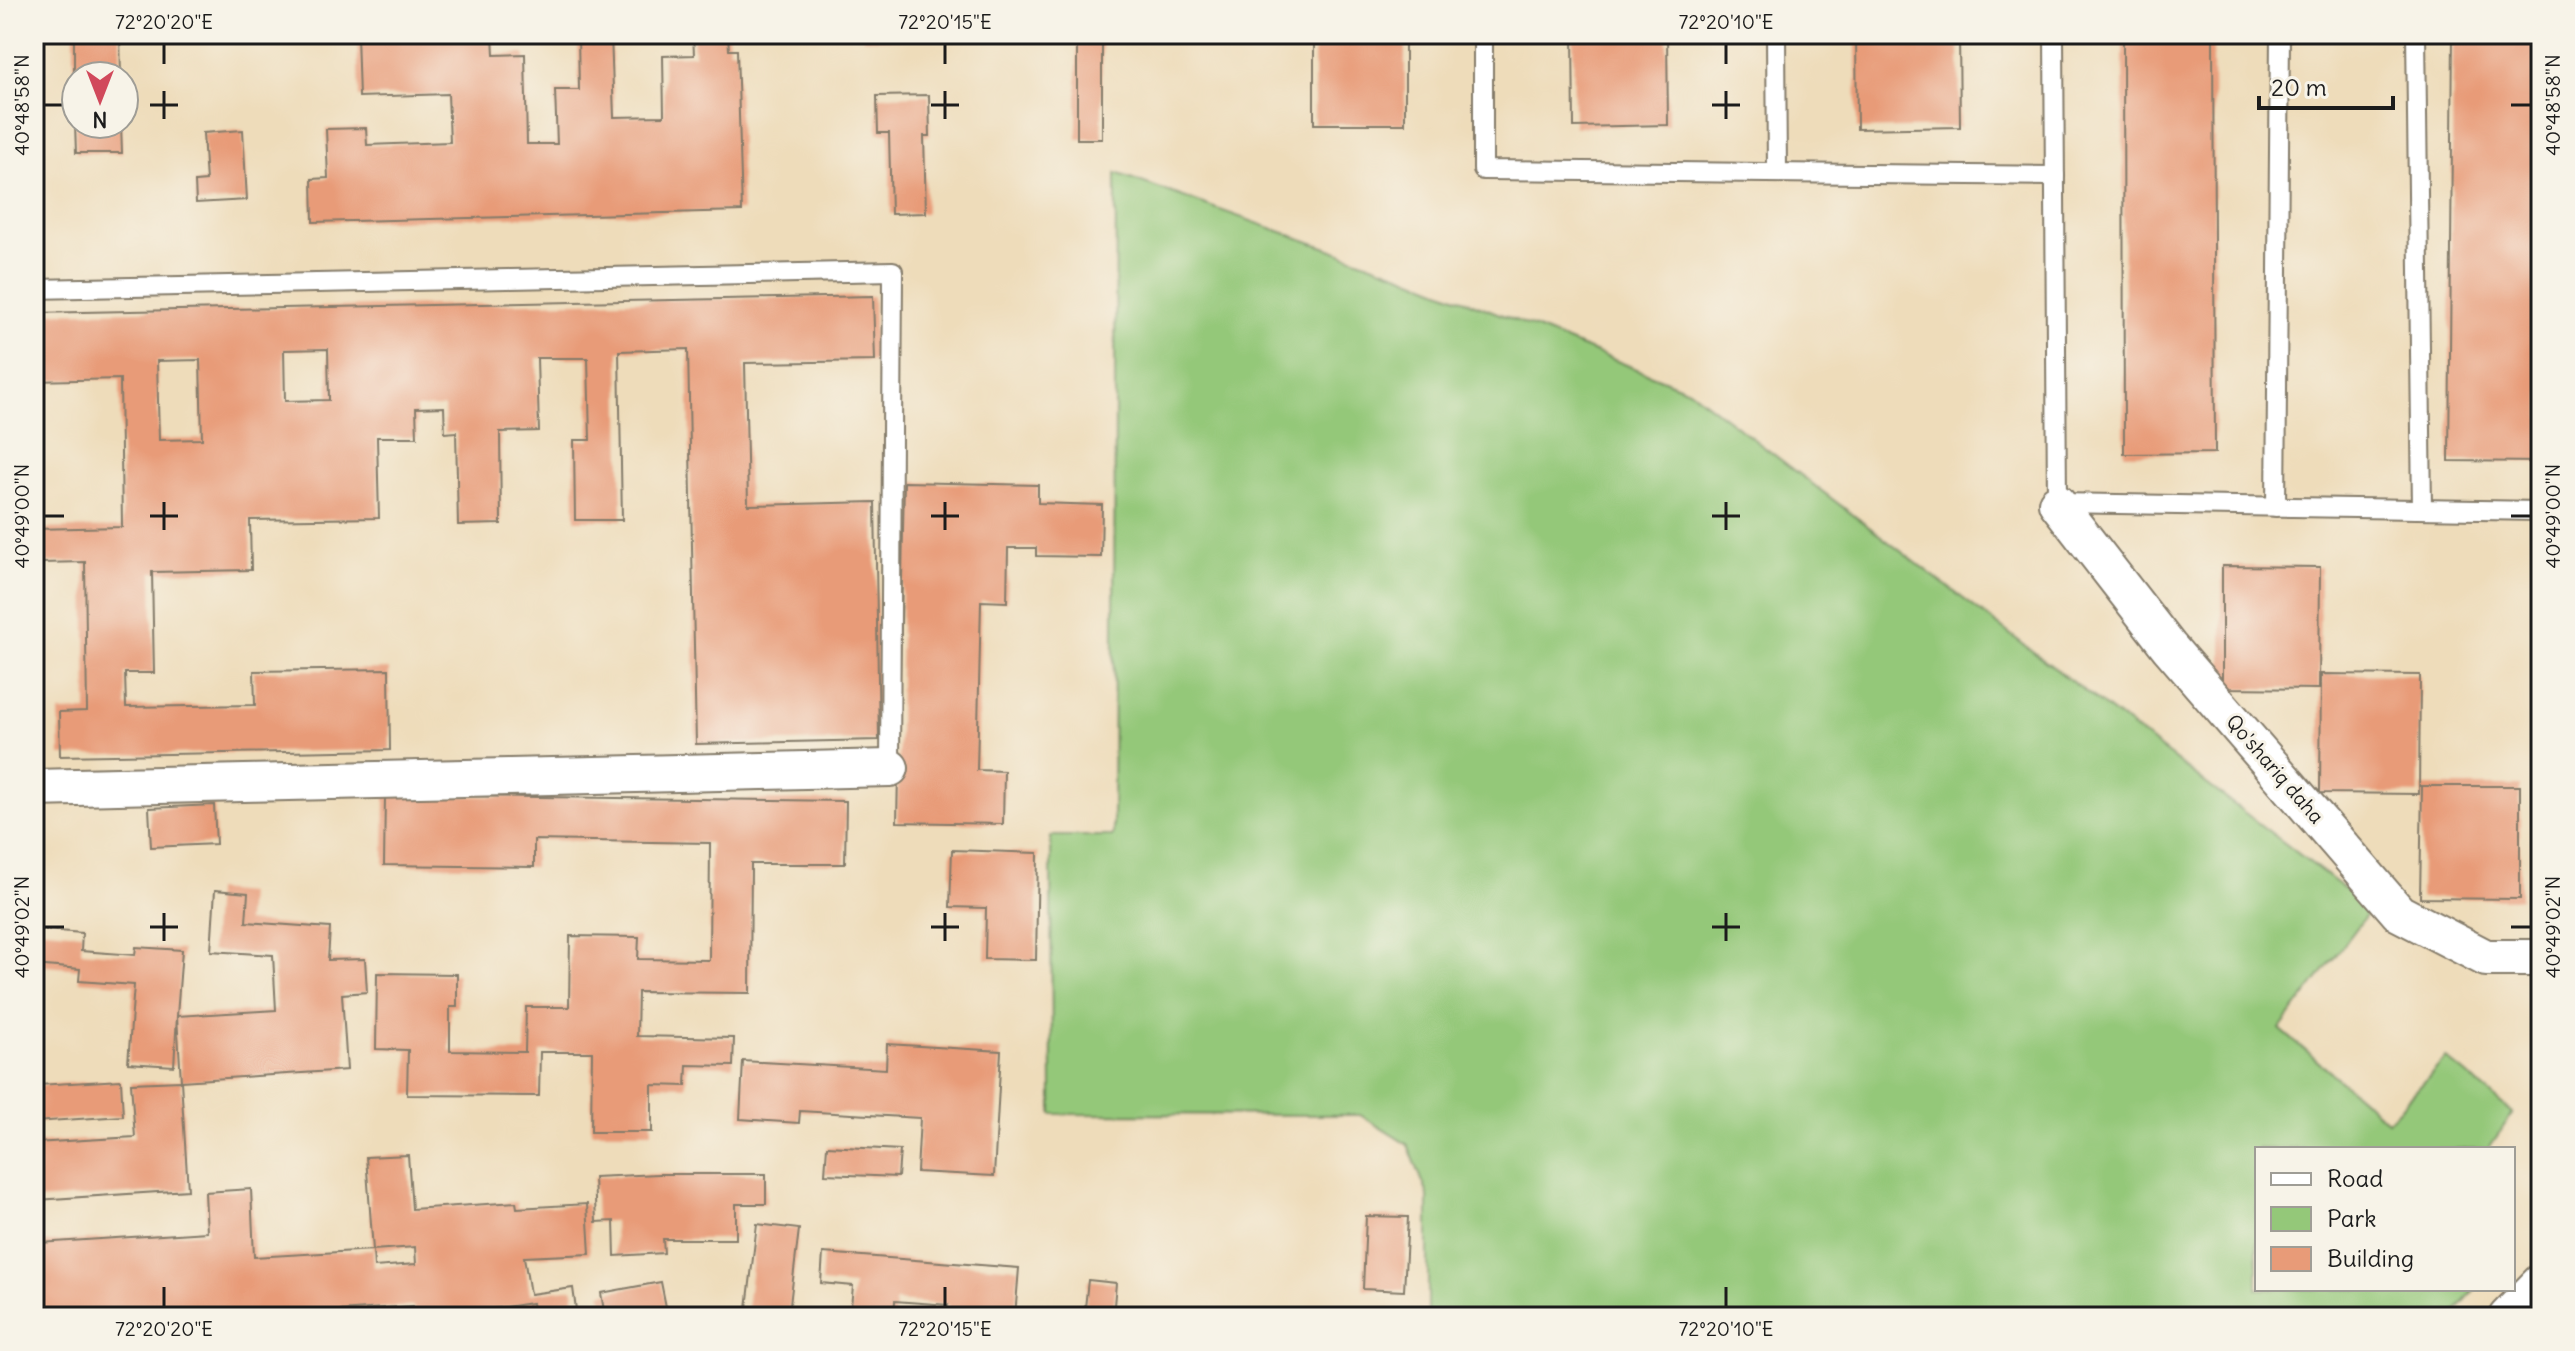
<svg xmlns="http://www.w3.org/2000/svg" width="2575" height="1351" font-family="Delius,sans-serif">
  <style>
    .green { fill: #94c879; stroke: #58724a; stroke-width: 2 }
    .building { fill: #e89b78; fill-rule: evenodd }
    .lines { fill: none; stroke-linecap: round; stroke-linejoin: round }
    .service-casing { stroke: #857c6b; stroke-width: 22 }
    .minor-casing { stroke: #857c6b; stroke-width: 40 }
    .service { stroke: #fff; stroke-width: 18 }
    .minor { stroke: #fff; stroke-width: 36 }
    .ticks { fill: none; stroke: #1c1c1c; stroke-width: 3 }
    .labels { text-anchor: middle; stroke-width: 6; stroke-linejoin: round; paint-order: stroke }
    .street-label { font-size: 20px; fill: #1c1c1c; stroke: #f7f3e8 }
    .neatline { fill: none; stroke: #1c1c1c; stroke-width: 3 }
    .ticks-label { font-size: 20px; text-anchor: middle; fill: #1c1c1c }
  </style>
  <rect width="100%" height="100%" fill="#f7f3e8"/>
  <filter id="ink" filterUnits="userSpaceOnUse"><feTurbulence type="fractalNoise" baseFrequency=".0125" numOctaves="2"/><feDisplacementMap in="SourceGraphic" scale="16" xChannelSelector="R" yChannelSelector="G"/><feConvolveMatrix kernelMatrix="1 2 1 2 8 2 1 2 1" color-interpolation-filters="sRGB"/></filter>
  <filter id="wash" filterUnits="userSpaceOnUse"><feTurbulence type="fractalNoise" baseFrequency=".006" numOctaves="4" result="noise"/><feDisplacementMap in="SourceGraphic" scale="32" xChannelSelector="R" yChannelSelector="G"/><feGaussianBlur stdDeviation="1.8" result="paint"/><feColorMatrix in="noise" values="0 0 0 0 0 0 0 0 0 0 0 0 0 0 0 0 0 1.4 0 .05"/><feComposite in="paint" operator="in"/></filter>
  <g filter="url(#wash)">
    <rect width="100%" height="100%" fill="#eedcba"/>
    <!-- green -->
    <path class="green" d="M 1116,173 L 1403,275 L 1689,390 L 2371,909 L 2280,1029 L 2388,1121 L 2446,1058 L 2513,1113 L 2488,1149 L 2257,1149 L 2257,1289 L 2475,1289 L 2451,1317 L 1428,1317 L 1428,1195 L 1408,1145 L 1360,1115 L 1052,1114 L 1051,836 L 1113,836 Z"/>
    <g id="blocks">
      <!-- building -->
      <g class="building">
        <path d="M 74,34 L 120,34 L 121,76 L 74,76 Z"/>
        <path d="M 357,34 L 493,34 L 494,55 L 525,54 L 527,144 L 557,144 L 555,90 L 579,90 L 578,34 L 611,34 L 614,117 L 664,116 L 663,56 L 694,55 L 693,34 L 728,34 L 729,50 L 737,50 L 742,211 L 313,222 L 312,179 L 328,178 L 326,129 L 366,128 L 367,145 L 450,142 L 448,94 L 359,97 Z"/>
        <path d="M 863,34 L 1102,34 L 1102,139 L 1077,139 L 1077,39 L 863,39 Z"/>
        <rect x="1314" y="34" width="91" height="90"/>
        <path d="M 1573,34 L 1667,34 L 1668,125 L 1574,127 Z"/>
        <path d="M 1856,34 L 1959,34 L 1960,127 L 1857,129 Z"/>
        <path d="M 2123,34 L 2213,34 L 2215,453 L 2124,454 Z"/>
        <path d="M 2453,34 L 2541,34 L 2541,462 L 2449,461 Z"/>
        <path d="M 929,95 L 930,136 L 924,136 L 926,213 L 891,214 L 889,133 L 878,133 L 877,96 Z"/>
        <path d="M 75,124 L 121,124 L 122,153 L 76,153 Z"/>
        <path d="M 243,130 L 247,200 L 196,203 L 195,182 L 206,181 L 203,133 Z"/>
        <path d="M 873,296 L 875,361 L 745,363 L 748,505 L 875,502 L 879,740 L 696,744 L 688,349 L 619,351 L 622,520 L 575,520 L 574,440 L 590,440 L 588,358 L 537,358 L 539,431 L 500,432 L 501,524 L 458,525 L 456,432 L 445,433 L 444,407 L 416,408 L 417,437 L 377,437 L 379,518 L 250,520 L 251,570 L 152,572 L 154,673 L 125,673 L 126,707 L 255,705 L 254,671 L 389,669 L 390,750 L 60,756 L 59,712 L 87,711 L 85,562 L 40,563 L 41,580 L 34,580 L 34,529 L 122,527 L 120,379 L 34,381 L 34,313 ZM 328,349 L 329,400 L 285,401 L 284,350 ZM 200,360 L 202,439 L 159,440 L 157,361 Z"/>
        <path d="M 904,482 L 1038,485 L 1038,503 L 1102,505 L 1101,557 L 1036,556 L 1036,548 L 1008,548 L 1007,602 L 981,601 L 977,770 L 1004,771 L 1003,824 L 897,822 Z"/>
        <path d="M 2222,566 L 2320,567 L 2319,689 L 2222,688 Z"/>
        <path d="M 2321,674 L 2420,675 L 2419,794 L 2320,793 Z"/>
        <path d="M 2422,786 L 2520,786 L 2520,899 L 2420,898 Z"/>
        <path d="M 385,795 L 846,801 L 845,864 L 751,864 L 750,993 L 638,992 L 637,1036 L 734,1038 L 733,1066 L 687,1065 L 686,1086 L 652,1085 L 652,1132 L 591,1132 L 592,1052 L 540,1052 L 539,1096 L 407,1095 L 408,1050 L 376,1049 L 377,973 L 457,974 L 457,1007 L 450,1007 L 450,1051 L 525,1052 L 526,1007 L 569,1007 L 570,936 L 639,937 L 638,959 L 709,960 L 710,843 L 534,840 L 534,867 L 384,865 Z"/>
        <path d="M 214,805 L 216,844 L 151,847 L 149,808 Z"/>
        <path d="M 952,850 L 1038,853 L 1036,960 L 985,959 L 986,908 L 950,907 Z"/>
        <path d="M 215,890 L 248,893 L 246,922 L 330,928 L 328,960 L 365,959 L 367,992 L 342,994 L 347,1070 L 181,1081 L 177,1016 L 174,1066 L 128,1063 L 134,985 L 79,981 L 80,969 L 34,965 L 34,929 L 82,933 L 81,951 L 135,955 L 136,947 L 182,950 L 177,1016 L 276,1010 L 273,955 L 211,951 Z"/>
        <path d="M 887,1044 L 1001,1051 L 994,1176 L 917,1172 L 920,1118 L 800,1111 L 799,1123 L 740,1119 L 743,1061 L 886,1069 Z"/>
        <path d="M 34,1058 L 36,1058 L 38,1085 L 121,1080 L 123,1116 L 34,1122 Z"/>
        <path d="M 181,1081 L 188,1190 L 37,1200 L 40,1243 L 207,1232 L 205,1192 L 251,1189 L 254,1257 L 373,1250 L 366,1157 L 408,1155 L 412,1209 L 516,1202 L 517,1208 L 587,1204 L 590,1254 L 524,1257 L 530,1294 L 573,1288 L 577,1317 L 534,1317 L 532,1303 L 461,1314 L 461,1317 L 415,1317 L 413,1306 L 324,1312 L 324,1317 L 34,1317 L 34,1143 L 135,1137 L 131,1083 ZM 415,1247 L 416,1264 L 374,1267 L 373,1250 Z"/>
        <path d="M 827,1146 L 900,1150 L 898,1177 L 825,1174 Z"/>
        <path d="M 659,1174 L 766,1174 L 766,1204 L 736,1204 L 736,1239 L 663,1239 L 664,1253 L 615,1256 L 614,1221 L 596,1222 L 594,1177 Z"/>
        <path d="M 1366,1216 L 1408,1217 L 1404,1291 L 1363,1289 Z"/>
        <path d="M 757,1224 L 799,1229 L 789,1313 L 747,1308 Z"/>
        <path d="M 823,1253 L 1019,1268 L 1015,1317 L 947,1317 L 948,1305 L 895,1301 L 894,1317 L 850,1317 L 853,1286 L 821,1283 Z"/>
        <path d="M 1088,1280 L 1116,1283 L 1113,1317 L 1084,1317 Z"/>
        <path d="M 661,1282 L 668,1317 L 605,1317 L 601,1293 Z"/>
        <path d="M 1390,1309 L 1390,1317 L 1286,1317 L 1286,1310 Z"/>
      </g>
    </g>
  </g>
  <g filter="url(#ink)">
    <use href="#blocks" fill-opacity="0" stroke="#857c6b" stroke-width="2"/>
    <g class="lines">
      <!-- service casing -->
      <g class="service-casing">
        <g id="service">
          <path d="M 1483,34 L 1483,170 L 2055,176"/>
          <path d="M 1776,34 L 1777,173"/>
          <path d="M 2054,34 L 2057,503 L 2541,511"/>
          <path d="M 2416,34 L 2422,509"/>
          <path d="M 34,289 L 893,271 L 890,768"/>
          <path d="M 2276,507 L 2280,34"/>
        </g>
      </g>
      <!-- minor casing -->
      <g class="minor-casing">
        <g id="minor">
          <path d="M 2057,503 L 2169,647 L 2399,913 L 2486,958 L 2541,958"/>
          <path d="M 34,788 L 890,768"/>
          <path d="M 2507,1317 L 2541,1282"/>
        </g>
      </g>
      <!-- service -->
      <use href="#service" class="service"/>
      <!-- minor -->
      <use href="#minor" class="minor"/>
    </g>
  </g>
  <!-- ticks -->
  <path class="ticks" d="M 164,44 L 164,64M 945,44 L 945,64M 1726,44 L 1726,64M 164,91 L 164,119M 945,91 L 945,119M 1726,91 L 1726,119M 44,105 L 64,105M 150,105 L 178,105M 931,105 L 959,105M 1712,105 L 1740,105M 2511,105 L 2531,105M 164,502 L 164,530M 945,502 L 945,530M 1726,502 L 1726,530M 44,516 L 64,516M 150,516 L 178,516M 931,516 L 959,516M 1712,516 L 1740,516M 2511,516 L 2531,516M 164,913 L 164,941M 945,913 L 945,941M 1726,913 L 1726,941M 44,927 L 64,927M 150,927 L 178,927M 931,927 L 959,927M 1712,927 L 1740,927M 2511,927 L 2531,927M 164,1287 L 164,1307M 945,1287 L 945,1307M 1726,1287 L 1726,1307"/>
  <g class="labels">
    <!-- street labels -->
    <g class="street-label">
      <text transform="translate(2275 769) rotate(49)" y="7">Qo'shariq daha</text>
    </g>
  </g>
  <!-- margin -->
  <rect width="2575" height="1351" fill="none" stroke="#f7f3e8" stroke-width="88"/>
  <!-- legend -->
  <rect x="2255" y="1147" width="260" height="144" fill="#f7f3e8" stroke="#9f9d96" stroke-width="2"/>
  <rect x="2271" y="1173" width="40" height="12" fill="#ffffff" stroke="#9f9d96" stroke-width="2"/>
  <text x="2327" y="1187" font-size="24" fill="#1c1c1c">Road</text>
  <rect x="2271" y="1207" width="40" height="24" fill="#94c879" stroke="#9f9d96" stroke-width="2"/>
  <text x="2327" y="1227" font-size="24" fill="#1c1c1c">Park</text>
  <rect x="2271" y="1247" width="40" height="24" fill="#e89b78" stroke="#9f9d96" stroke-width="2"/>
  <text x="2327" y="1267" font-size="24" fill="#1c1c1c">Building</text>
  <!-- north arrow -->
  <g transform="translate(100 100) rotate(180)"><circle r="38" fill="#f7f3e8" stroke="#9f9d96" stroke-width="2"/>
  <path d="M0-6L14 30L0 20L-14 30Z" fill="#d1495b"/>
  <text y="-12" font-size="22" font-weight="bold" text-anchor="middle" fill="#1c1c1c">N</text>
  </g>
  <!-- scale -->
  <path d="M2259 96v12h134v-12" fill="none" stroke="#1c1c1c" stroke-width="4"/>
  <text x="2271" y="96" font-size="24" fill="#1c1c1c" stroke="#f7f3e8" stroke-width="6" paint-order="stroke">20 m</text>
  <rect x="44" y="44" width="2487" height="1263" class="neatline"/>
  <g class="ticks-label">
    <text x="164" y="29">72°20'20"E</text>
    <text x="945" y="29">72°20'15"E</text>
    <text x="1726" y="29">72°20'10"E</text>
    <text transform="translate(2553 105) rotate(-90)" y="7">40°48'58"N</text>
    <text transform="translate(22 105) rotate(-90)" y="7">40°48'58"N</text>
    <text transform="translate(2553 516) rotate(-90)" y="7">40°49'00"N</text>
    <text transform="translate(22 516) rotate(-90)" y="7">40°49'00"N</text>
    <text transform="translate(2553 927) rotate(-90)" y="7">40°49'02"N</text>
    <text transform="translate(22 927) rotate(-90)" y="7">40°49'02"N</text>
    <text x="164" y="1336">72°20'20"E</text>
    <text x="945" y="1336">72°20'15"E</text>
    <text x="1726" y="1336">72°20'10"E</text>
  </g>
</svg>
